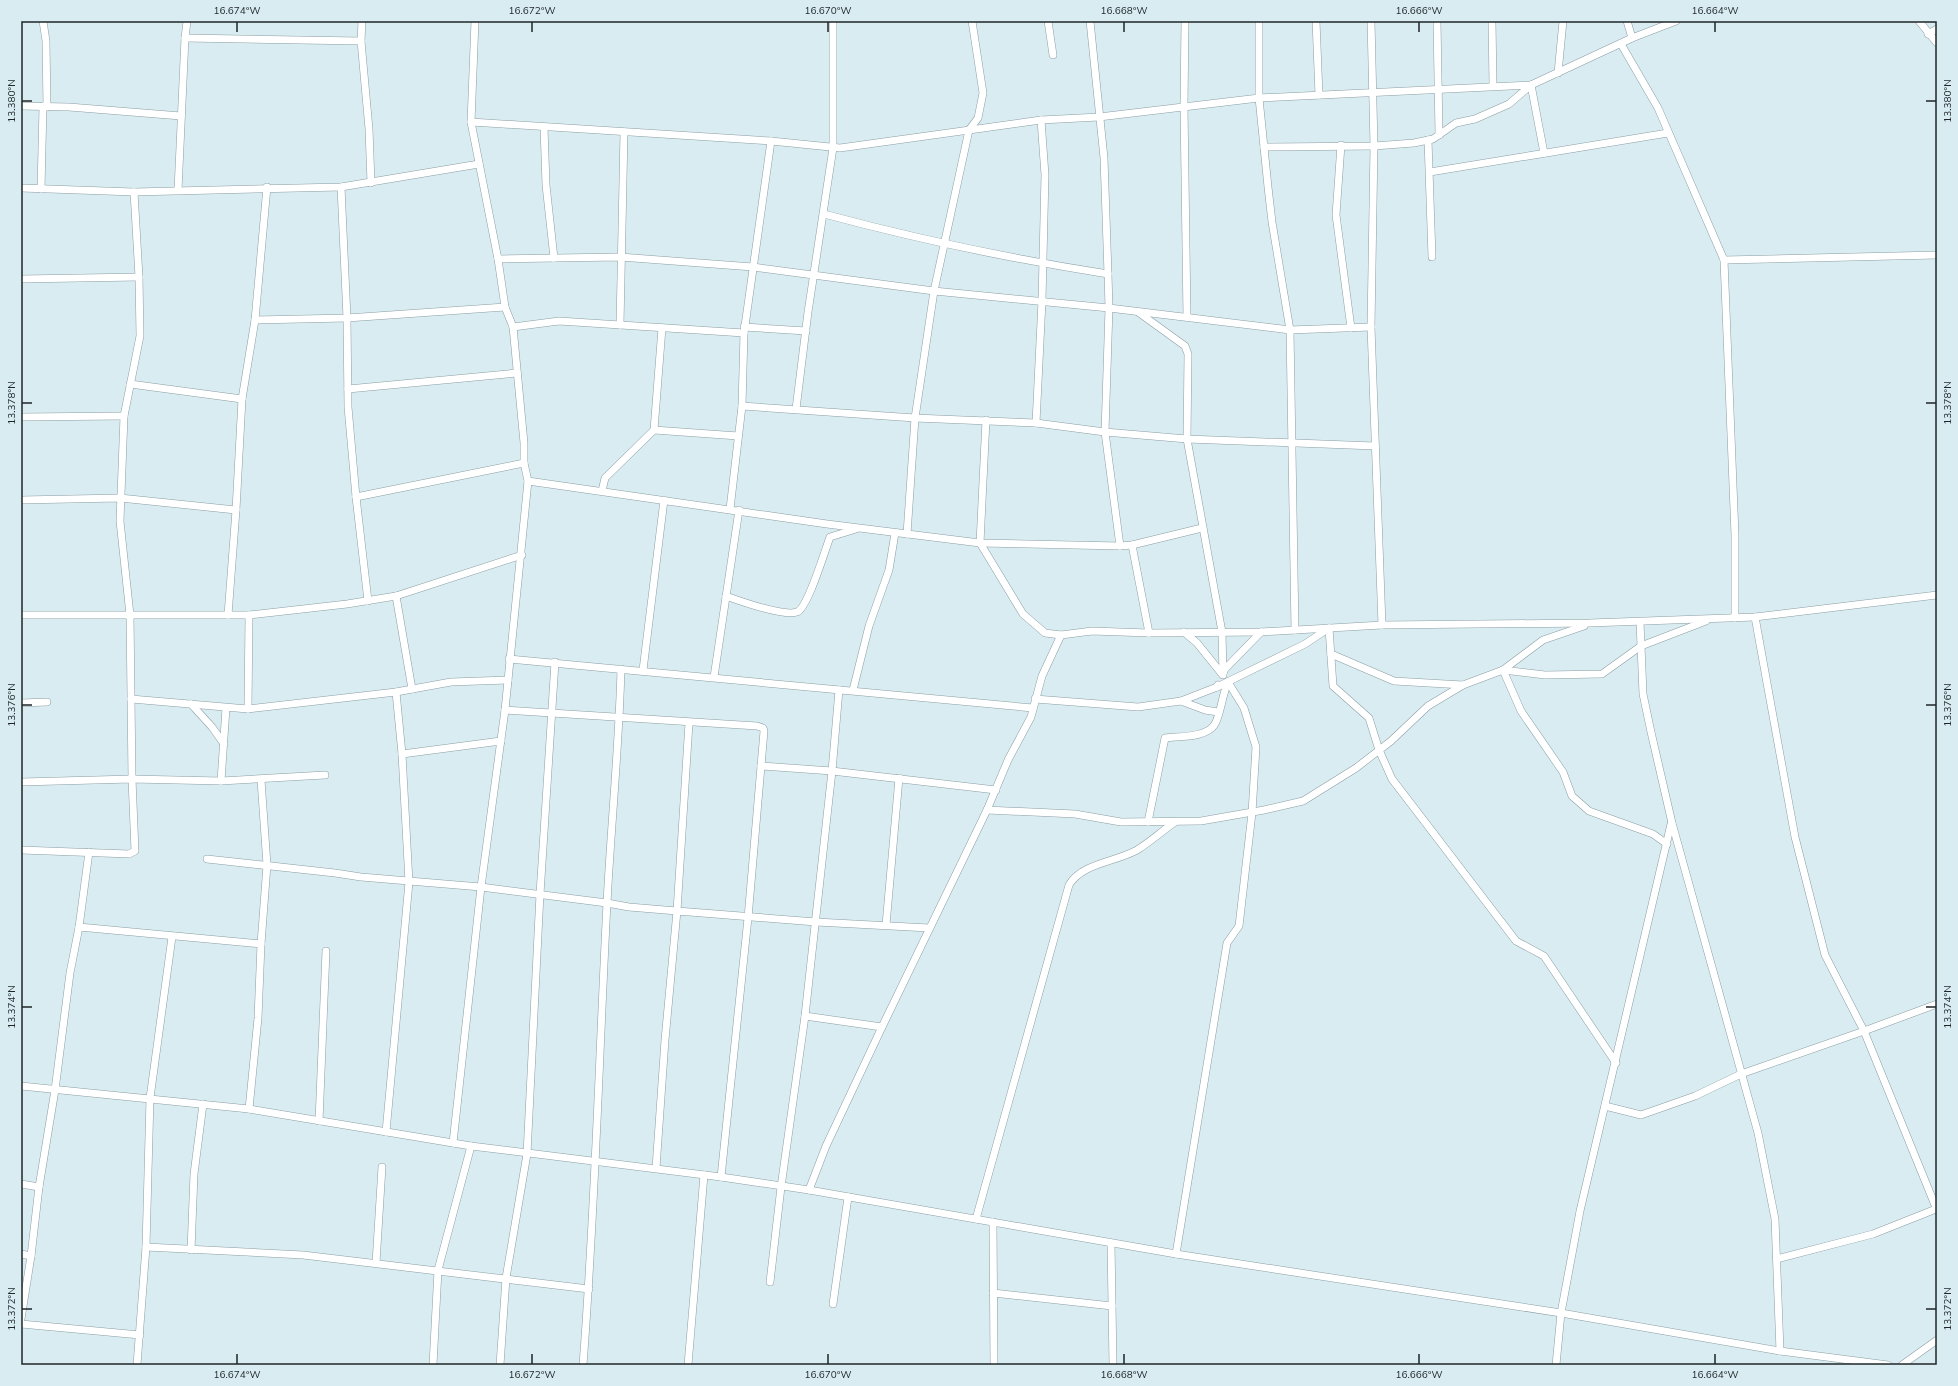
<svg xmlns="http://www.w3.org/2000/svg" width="1958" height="1386" font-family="'Nunito Sans',sans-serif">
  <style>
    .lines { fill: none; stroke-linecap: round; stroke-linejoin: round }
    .street-casing { stroke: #8b9ea3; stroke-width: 8 }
    .street { stroke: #fff; stroke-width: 7 }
    .ticks { fill: none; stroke: #1f2628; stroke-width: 1.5 }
    .neatline { fill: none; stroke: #1f2628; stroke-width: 1.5 }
    .ticks-label { font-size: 10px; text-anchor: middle; fill: #1f2628 }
  </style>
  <rect width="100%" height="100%" fill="#d9ecf2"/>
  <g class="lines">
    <!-- street casing -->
    <g class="street-casing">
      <g id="street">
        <path d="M 43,21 L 46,41 L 47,107"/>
        <path d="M 362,21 L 361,41 L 369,129 L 371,183"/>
        <path d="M 1048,21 L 1053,55"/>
        <path d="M 1090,21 L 1104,158 L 1108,274 L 1109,308 L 1105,432 L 1120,546"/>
        <path d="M 1185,21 L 1184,106 L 1187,317"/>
        <path d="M 1259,21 L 1259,98 L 1268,187 L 1272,222 L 1290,330 L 1295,630"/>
        <path d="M 1316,21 L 1319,95"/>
        <path d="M 1371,21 L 1374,146 L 1371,327 L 1382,625"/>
        <path d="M 1437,21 L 1439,135"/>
        <path d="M 1492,21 L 1493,86"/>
        <path d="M 1627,21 L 1632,38"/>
        <path d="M 1919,21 L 1937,43"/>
        <path d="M 1928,34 L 1937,29"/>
        <path d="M 185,38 L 361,41"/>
        <path d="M 1621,44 L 1658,108 L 1724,260 L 1735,535 L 1735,618"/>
        <path d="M 1558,73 L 1563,21"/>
        <path d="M 21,106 L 69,107 L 181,116"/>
        <path d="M 471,122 L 771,141 L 840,148 L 1041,120 L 1099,117 L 1259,98 L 1531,85 L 1632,38 L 1676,21"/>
        <path d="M 544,127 L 546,185 L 554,258"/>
        <path d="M 1428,140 L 1432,257"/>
        <path d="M 1341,145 L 1336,215 L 1351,328"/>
        <path d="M 1264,147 L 1374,146 L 1414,143 L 1433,139 L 1456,123 L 1475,119 L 1509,104 L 1531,85 L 1544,153"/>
        <path d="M 1430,172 L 1668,133"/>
        <path d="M 341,187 L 347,318 L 348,407 L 356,497 L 368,601"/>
        <path d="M 21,188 L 134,192 L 341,187 L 479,164"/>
        <path d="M 41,189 L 43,106"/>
        <path d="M 178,190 L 185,38 L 187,21"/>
        <path d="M 824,214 C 917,239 1012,259 1108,274"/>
        <path d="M 498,259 L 620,257 L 753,267 L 934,291 L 1109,308 L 1290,330 L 1371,327"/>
        <path d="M 1724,260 L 1937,255"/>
        <path d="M 21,279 L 139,277"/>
        <path d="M 1138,312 L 1185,346 L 1188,354 L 1187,439 L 1222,632 L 1223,675"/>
        <path d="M 255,320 L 347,318 L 505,307"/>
        <path d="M 620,325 L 624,132"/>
        <path d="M 513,327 L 559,321 L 744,333"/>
        <path d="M 744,327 L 806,331"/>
        <path d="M 130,384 L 242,399"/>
        <path d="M 348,389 L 517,373"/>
        <path d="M 742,406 L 915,418 L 1036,423 L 1105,432 L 1187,439 L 1375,446"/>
        <path d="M 796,409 L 808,312 L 833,148 L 833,21"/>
        <path d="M 21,417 L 124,416"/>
        <path d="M 986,420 L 980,543 L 1023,614 L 1045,633 L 1061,635 L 1092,631 L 1149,633 L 1261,632 L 1382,625 L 1590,623 L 1755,617 L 1937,595"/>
        <path d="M 1036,423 L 1042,301 L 1045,175 L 1041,120"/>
        <path d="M 654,430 L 738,436"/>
        <path d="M 528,481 L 827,524 L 980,543 L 1120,546 L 1132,545 L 1202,528"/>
        <path d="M 602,491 L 605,478 L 654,430 L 662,328"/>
        <path d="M 356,497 L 524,463"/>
        <path d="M 21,500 L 120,498 L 236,510"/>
        <path d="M 730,509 L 742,406 L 744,333 L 771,141"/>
        <path d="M 907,534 L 915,418 L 934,291 L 969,130 L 978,118 L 983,93 L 972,21"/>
        <path d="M 1132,545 L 1149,633"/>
        <path d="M 396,596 L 412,689"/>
        <path d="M 726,596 C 740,601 784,617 797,612 C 808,608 825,550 830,537 L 856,529"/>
        <path d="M 21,615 L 249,615 L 347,604 L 396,596 L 522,555"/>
        <path d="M 228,615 L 236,510 L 242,399 L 255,320 L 267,187"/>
        <path d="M 1755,617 L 1795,837 L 1825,955 L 1864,1031 L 1937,1210"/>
        <path d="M 1640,622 L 1643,694 L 1651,732 L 1672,823 L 1758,1133 L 1775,1219 L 1780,1351"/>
        <path d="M 1184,632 L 1197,643 L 1222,674"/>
        <path d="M 1331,654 L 1394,681 L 1463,685"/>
        <path d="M 509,659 L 1033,708"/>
        <path d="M 643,670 L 664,500"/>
        <path d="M 1503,670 L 1521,711 L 1563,772 L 1572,796 L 1589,811 L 1653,834 L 1667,844"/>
        <path d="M 1503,670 L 1545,675 L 1602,674 L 1641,646 L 1706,621"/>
        <path d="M 1223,673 L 1225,669 L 1261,632"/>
        <path d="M 714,677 L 739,510"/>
        <path d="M 1217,687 L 1305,644 L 1329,628 L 1333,686 L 1369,718 L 1379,750 L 1392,779 L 1516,941 L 1544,956 L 1616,1063"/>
        <path d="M 839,690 L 832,771 L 996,790"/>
        <path d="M 853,690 L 869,626 L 889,570 L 895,533"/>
        <path d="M 131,699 L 248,709 L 396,692 L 451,682 L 508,680"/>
        <path d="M 1035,699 L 1138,707 L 1181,701 L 1217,687 L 1218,685"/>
        <path d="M 1181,701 L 1205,710 L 1218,712"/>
        <path d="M 21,703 L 47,702"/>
        <path d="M 191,704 L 212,727 L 224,744"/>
        <path d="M 248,709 L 249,615"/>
        <path d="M 505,710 L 757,726 L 763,728 L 764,731 L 748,918 L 721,1177"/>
        <path d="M 402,754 L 501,741"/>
        <path d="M 761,766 L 832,771 L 805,1016 L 781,1187 L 770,1282"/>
        <path d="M 221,781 L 226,708"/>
        <path d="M 21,782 L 132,779 L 221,781 L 325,775"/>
        <path d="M 987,810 L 1075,814 L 1121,822 L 1201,821 L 1264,810 L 1303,801 L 1356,768 L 1391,741 L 1428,706 L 1463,685 L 1503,670 L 1543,640 L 1584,626"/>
        <path d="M 1148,822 L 1165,738 C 1179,736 1207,738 1215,724 C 1221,713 1222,695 1228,682"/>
        <path d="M 21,850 L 129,854 L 135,851 L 132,779 L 130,615 L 120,521 L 124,416 L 140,336 L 139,277 L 134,192"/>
        <path d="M 207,859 L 335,873 L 361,877 L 481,887 L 607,903 L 629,907 L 677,911 L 689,723"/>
        <path d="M 886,925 L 899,778"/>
        <path d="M 79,927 L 89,852"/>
        <path d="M 805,1016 L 882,1027"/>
        <path d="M 21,1086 L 249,1109 L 471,1146 L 721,1177 L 809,1190 L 1176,1254 L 1561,1313 L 1780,1351 L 1888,1365"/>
        <path d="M 1605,1106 L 1641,1115 L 1695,1096 L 1741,1074 L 1864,1031 L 1937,1004"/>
        <path d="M 249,1109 L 258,1018 L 261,944 L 267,865 L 261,780"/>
        <path d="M 319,1121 L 326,951"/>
        <path d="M 386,1132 L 409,882 L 402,754 L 396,692"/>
        <path d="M 453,1143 L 481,887 L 505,710 L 528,481 L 524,463 L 524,443 L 513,327 L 505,307 L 498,259 L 471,122 L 475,21"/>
        <path d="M 656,1168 L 665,1040 L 677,911 L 816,922 L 929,928"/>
        <path d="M 21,1184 L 39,1187"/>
        <path d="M 809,1190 L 826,1146 L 882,1027 L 987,810 L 1008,760 L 1031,717 L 1042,676 L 1061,635"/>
        <path d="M 976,1219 L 1069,885 C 1082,863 1116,862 1137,850 C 1150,842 1162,831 1175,822"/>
        <path d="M 993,1222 L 994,1365"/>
        <path d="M 1111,1243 L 1113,1365"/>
        <path d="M 146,1247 L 303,1255 L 589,1289"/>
        <path d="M 191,1250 L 194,1174 L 203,1104"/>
        <path d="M 21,1254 L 31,1256"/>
        <path d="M 1176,1254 L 1227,943 L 1239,926 L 1252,813 L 1256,747 L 1244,708 L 1228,682"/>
        <path d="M 1777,1259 L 1873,1234 L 1936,1209"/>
        <path d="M 376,1263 L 382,1167"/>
        <path d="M 993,1293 L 1112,1306"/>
        <path d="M 833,1304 L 848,1197"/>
        <path d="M 21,1319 L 31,1256 L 39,1187 L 55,1090 L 70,973 L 79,927 L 261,944"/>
        <path d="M 21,1324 L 140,1335"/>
        <path d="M 137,1365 L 146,1247 L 150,1098 L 172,937"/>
        <path d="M 433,1365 L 438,1270 L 471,1146"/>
        <path d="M 500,1365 L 506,1278 L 527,1154 L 540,894 L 555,662"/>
        <path d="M 583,1365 C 595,1211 599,1057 607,903 C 611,825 619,747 621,669"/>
        <path d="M 688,1365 L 704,1175"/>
        <path d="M 1556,1365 L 1561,1313 L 1580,1211 L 1671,824"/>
        <path d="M 1902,1365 L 1937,1340"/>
      </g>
    </g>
    <!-- street -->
    <use href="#street" class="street"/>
  </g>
  <!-- ticks -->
  <path class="ticks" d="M 237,22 L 237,32M 532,22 L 532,32M 828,22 L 828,32M 1124,22 L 1124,32M 1419,22 L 1419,32M 1715,22 L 1715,32M 22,101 L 32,101M 1926,101 L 1936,101M 22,403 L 32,403M 1926,403 L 1936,403M 22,705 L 32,705M 1926,705 L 1936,705M 22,1007 L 32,1007M 1926,1007 L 1936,1007M 22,1309 L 32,1309M 1926,1309 L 1936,1309M 237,1354 L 237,1364M 532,1354 L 532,1364M 828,1354 L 828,1364M 1124,1354 L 1124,1364M 1419,1354 L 1419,1364M 1715,1354 L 1715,1364"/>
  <!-- border -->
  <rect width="1958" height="1386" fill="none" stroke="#d9ecf2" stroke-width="44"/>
  <rect x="22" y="22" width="1914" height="1342" class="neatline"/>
  <g class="ticks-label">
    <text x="237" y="14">16.674°W</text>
    <text x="532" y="14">16.672°W</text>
    <text x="828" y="14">16.670°W</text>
    <text x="1124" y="14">16.668°W</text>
    <text x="1419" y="14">16.666°W</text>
    <text x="1715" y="14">16.664°W</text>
    <text transform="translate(11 101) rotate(-90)" y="4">13.380°N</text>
    <text transform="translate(1947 101) rotate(-90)" y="4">13.380°N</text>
    <text transform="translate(11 403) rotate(-90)" y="4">13.378°N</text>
    <text transform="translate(1947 403) rotate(-90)" y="4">13.378°N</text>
    <text transform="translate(11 705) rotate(-90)" y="4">13.376°N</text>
    <text transform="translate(1947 705) rotate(-90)" y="4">13.376°N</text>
    <text transform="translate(11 1007) rotate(-90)" y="4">13.374°N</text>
    <text transform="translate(1947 1007) rotate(-90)" y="4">13.374°N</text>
    <text transform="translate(11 1309) rotate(-90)" y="4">13.372°N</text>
    <text transform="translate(1947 1309) rotate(-90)" y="4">13.372°N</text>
    <text x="237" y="1378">16.674°W</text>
    <text x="532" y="1378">16.672°W</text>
    <text x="828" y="1378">16.670°W</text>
    <text x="1124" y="1378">16.668°W</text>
    <text x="1419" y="1378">16.666°W</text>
    <text x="1715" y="1378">16.664°W</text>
  </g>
</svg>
